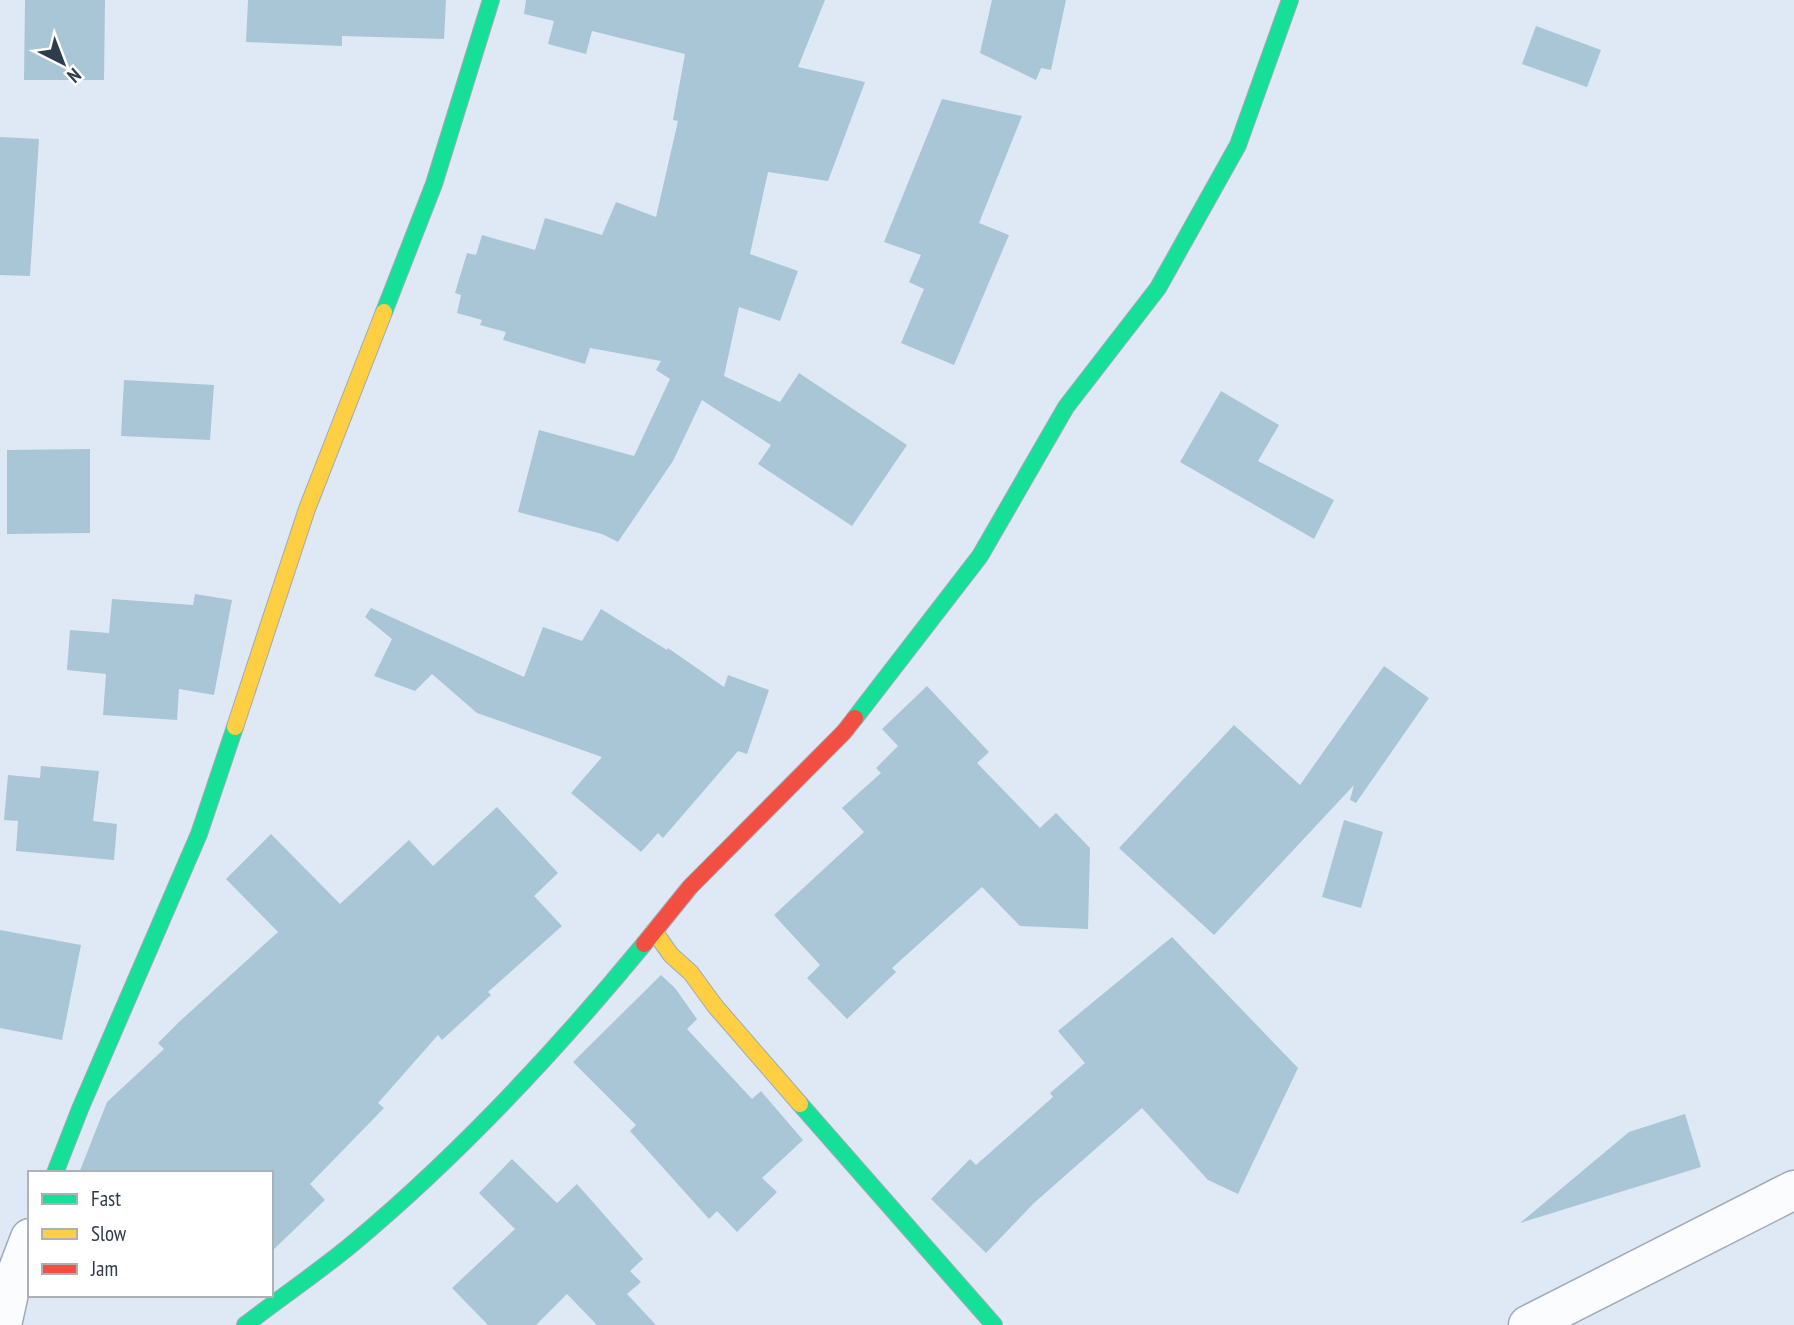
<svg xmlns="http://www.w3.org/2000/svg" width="1794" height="1325" font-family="'PT Sans Narrow',sans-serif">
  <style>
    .building { fill: #a9c6d6 }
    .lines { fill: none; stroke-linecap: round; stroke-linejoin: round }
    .street-casing { stroke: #9faab6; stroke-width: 41 }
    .fast-casing { stroke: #9faab6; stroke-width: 18 }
    .slow-casing { stroke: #9faab6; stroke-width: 18 }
    .jam-casing { stroke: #9faab6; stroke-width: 18 }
    .street { stroke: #fafcfe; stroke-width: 38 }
    .fast { stroke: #16e098; stroke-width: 16 }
    .slow { stroke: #ffcf43; stroke-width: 16 }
    .jam { stroke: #f24e42; stroke-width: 16 }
  </style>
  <rect width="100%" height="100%" fill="#dee9f5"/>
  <!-- building -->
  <g class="building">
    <path d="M 25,0 L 105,0 L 104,80 L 24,80 Z"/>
    <path d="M 248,0 L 446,0 L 444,39 L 342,36 L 342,46 L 246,42 Z"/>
    <path d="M 526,0 L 825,0 L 798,67 L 865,82 L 828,181 L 768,172 L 750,254 L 798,271 L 780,321 L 739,307 L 724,376 L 780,402 L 799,373 L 907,445 L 852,526 L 758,464 L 771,445 L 702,400 L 673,461 L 618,542 L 602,534 L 518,512 L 539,430 L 634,456 L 670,379 L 656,370 L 661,361 L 590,348 L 585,364 L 503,340 L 506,332 L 480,325 L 482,320 L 457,313 L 461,295 L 455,293 L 467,253 L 476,255 L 482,235 L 535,250 L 545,218 L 602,235 L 616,202 L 656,217 L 678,121 L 673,120 L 685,54 L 592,31 L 586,54 L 548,44 L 554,21 L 524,14 Z"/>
    <path d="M 992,0 L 1066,0 L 1051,70 L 1041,68 L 1036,80 L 980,53 Z"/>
    <path d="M 1536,26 L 1601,50 L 1587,87 L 1522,64 Z"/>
    <path d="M 942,99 L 1022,116 L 979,223 L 1009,235 L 954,365 L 901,343 L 924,289 L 909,282 L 921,255 L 884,242 Z"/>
    <path d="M 0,137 L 39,139 L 30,276 L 0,275 Z"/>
    <path d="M 124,380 L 214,385 L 210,440 L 121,436 Z"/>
    <path d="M 1221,391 L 1279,425 L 1258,461 L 1334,500 L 1314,539 L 1180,462 Z"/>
    <path d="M 90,449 L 90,533 L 7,534 L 7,450 Z"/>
    <path d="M 195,594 L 232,600 L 214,695 L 179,689 L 177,720 L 103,715 L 106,674 L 67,670 L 70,630 L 109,633 L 112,599 L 193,605 Z"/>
    <path d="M 371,608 L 524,677 L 543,627 L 582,641 L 601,609 L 667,650 L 668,648 L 724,687 L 728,675 L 769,690 L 747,754 L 738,751 L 663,838 L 658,833 L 641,852 L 571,793 L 602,757 L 477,713 L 432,674 L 415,691 L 374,676 L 392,639 L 365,617 Z"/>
    <path d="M 1384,666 L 1429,698 L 1356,803 L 1350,800 L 1354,785 L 1214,935 L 1119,848 L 1234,725 L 1300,785 Z"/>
    <path d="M 927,686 L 989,752 L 977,763 L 1040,828 L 1056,813 L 1090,848 L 1088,929 L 1020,926 L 982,887 L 892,968 L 896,972 L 847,1019 L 807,978 L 820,965 L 774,915 L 864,832 L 842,808 L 881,773 L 876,768 L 898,746 L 882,729 Z"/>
    <path d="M 41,766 L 99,771 L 93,821 L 117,824 L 114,860 L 16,851 L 18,821 L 4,820 L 8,775 L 40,778 Z"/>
    <path d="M 497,807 L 558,873 L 534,896 L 562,926 L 488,992 L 491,995 L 442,1040 L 438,1035 L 378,1103 L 384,1108 L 310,1184 L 325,1200 L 271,1252 L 271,1173 L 79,1173 L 107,1102 L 164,1049 L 158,1043 L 179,1022 L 278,932 L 226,879 L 271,834 L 340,904 L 409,840 L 433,866 Z"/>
    <path d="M 1344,820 L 1383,832 L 1361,908 L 1322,897 Z"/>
    <path d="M 0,930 L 81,945 L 62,1040 L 0,1028 Z"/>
    <path d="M 1172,937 L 1298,1068 L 1238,1194 L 1208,1180 L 1142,1108 L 1034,1203 L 986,1253 L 931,1199 L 970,1159 L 976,1165 L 1053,1097 L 1050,1093 L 1085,1063 L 1058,1031 Z"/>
    <path d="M 661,975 L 675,988 L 697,1019 L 687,1029 L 752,1099 L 761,1091 L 803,1140 L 762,1178 L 777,1192 L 737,1232 L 717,1211 L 709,1219 L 630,1131 L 636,1125 L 573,1062 Z"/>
    <path d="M 1685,1114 L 1701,1167 L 1520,1223 L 1629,1132 Z"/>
    <path d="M 512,1159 L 557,1203 L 577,1184 L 643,1259 L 630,1271 L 641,1282 L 627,1294 L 656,1325 L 597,1325 L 567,1294 L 536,1325 L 488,1325 L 452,1288 L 515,1229 L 479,1193 Z"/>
  </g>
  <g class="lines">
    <!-- street casing -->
    <g class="street-casing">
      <g id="street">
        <path d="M 2,1325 L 9,1293 L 30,1238"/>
        <path d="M 1528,1325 L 1794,1190"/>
      </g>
    </g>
    <!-- fast casing -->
    <g class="fast-casing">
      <g id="fast">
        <path d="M 384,312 L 434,184 L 491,0"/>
        <path d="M 855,718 L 980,556 L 1066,407 L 1158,288 L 1238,145 L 1290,0"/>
        <path d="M 800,1104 L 994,1325"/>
        <path d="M 55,1173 L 80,1109 L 199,834 L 235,727"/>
        <path d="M 245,1325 C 280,1298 317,1273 351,1245 C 458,1156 555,1052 644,944"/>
      </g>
    </g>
    <!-- slow casing -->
    <g class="slow-casing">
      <g id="slow">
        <path d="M 235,727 L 307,509 L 384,312"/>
        <path d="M 654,931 L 671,955 L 691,973 L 715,1006 L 800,1104"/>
      </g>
    </g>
    <!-- jam casing -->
    <g class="jam-casing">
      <path id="jam" d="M 644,944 L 690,887 L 844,732 L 855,718"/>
    </g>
    <!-- street -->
    <use href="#street" class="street"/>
    <!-- fast -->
    <use href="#fast" class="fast"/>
    <!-- slow -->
    <use href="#slow" class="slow"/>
    <!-- jam -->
    <use href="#jam" class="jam"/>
  </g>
  <!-- legend -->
  <rect x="28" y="1171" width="245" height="126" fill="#ffffff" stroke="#acb1b7" stroke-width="2"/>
  <rect x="42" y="1194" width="35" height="10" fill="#16e098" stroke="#acb1b7" stroke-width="2"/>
  <text x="91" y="1206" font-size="21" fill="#2f3c4b">Fast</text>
  <rect x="42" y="1229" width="35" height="10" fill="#ffcf43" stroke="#acb1b7" stroke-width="2"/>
  <text x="91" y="1241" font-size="21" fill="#2f3c4b">Slow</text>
  <rect x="42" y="1264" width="35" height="10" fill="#f24e42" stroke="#acb1b7" stroke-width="2"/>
  <text x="91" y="1276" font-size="21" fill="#2f3c4b">Jam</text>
  <!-- north arrow -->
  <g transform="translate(63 63) rotate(138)" stroke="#ffffff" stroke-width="5" paint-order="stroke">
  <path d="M0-5L12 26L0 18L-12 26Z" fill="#2f3c4b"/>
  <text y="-10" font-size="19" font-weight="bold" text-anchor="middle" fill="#2f3c4b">N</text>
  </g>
</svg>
